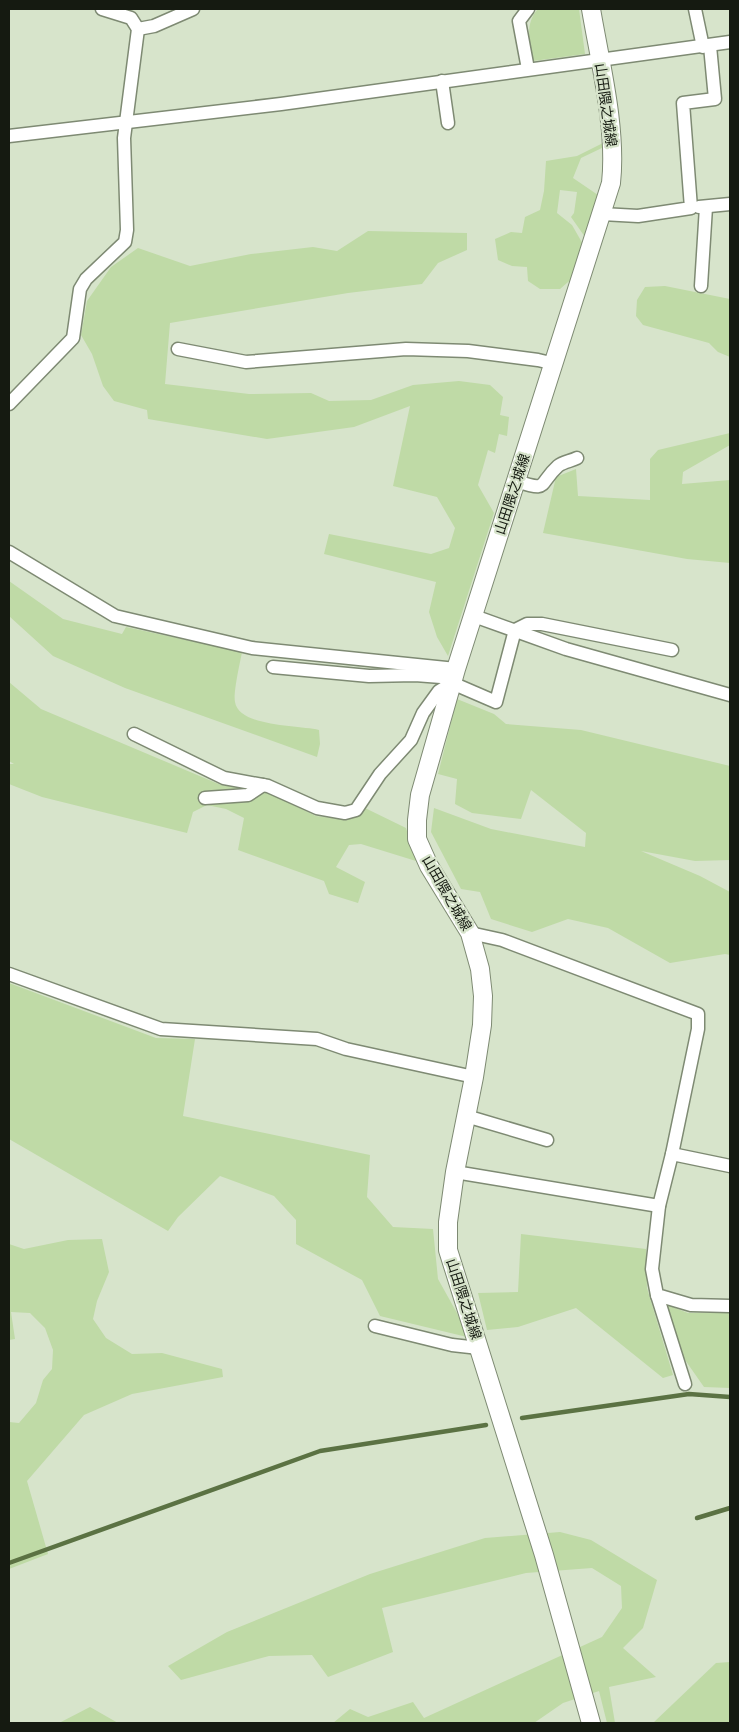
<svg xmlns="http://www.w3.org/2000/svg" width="739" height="1732" font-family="'Source Sans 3','Noto Sans JP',sans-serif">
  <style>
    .green { fill: #bfdaa6 }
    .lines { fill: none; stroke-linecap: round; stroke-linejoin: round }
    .stream { stroke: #5b7243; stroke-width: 4.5 }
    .minor-casing { stroke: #7e8a73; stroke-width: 15 }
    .secondary-casing { stroke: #7e8a73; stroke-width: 20 }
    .minor { stroke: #fff; stroke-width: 12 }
    .secondary { stroke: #fff; stroke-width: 18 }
    .labels { text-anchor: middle; stroke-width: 4.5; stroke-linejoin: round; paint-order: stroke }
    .street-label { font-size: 14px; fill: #151a11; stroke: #d7e4cb }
  </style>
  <rect width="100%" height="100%" fill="#d7e4cb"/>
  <!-- green -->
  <g class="green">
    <path d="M 538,9 L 579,9 L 585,54 L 533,61 C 530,43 524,24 538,9 Z"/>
    <path d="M 603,143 L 604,147 L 581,158 L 573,178 L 598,195 L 585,237 L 571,217 L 574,213 L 577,192 L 560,190 L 557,213 L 572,225 L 584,246 L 575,276 L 560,289 L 540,289 L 528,281 L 527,267 L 512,266 L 498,260 L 495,239 L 511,232 L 522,233 L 525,217 L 540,210 L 544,191 L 546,161 L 577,156 Z"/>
    <path d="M 368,231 L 467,233 L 467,250 L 438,263 L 422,284 L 348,293 L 170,323 L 165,384 L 249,394 L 311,393 L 329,401 L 371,400 L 413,385 L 459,381 L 490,385 L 503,397 L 500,415 L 509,417 L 507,436 L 499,434 L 495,453 L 488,450 L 478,485 L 494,513 L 448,656 L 437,637 L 429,612 L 436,582 L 324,554 L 329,534 L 431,554 L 449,548 L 455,528 L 437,497 L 393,486 L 410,406 L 354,427 L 267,439 L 148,419 L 147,410 L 114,401 L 103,386 L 92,354 L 81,335 L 87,301 L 111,267 L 138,248 L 190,266 L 251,254 L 313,247 L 337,251 Z"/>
    <path d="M 665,286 L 730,299 L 730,357 L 718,352 L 709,343 L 643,325 L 636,316 L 637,300 L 645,287 Z"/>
    <path d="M 730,433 L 730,445 L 683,472 L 682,484 L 730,480 L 730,563 L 687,559 L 543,533 L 556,477 L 576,469 L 578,496 L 650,500 L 650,459 L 658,450 Z"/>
    <path d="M 9,581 L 63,619 L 122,634 L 126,627 L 242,652 C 240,663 233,693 235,702 C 239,727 298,725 319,730 L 320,744 L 317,757 L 125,688 L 53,656 L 9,616 Z"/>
    <path d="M 9,682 L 41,709 L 221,785 L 266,792 L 316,816 L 347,820 L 358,814 L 365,808 L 406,828 L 416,861 L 361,844 L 349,845 L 336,867 L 365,882 L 358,903 L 329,894 L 324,881 L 238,850 L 244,818 L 226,809 L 207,805 L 193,812 L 187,833 L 42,797 L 9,784 L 9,764 L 14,764 L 9,761 Z"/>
    <path d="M 457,699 L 494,714 L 506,724 L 581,730 L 730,766 L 730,860 L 695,861 L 641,851 L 700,876 L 730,892 L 730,955 L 725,954 L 670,963 L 608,928 L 568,919 L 532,932 L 491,919 L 480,892 L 461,889 L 431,832 L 434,808 L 491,829 L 585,847 L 586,833 L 531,790 L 521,819 L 472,813 L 455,804 L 457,779 L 438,774 Z"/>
    <path d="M 9,983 L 156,1038 L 195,1039 L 183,1116 L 370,1155 L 367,1197 L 393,1227 L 433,1229 L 438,1279 L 457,1313 L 467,1337 L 380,1316 L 362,1280 L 296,1244 L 296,1220 L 274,1196 L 220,1176 L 178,1217 L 168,1231 L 9,1139 Z"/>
    <path d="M 521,1234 L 646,1249 L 647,1288 L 673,1375 L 663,1378 L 576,1308 L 518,1327 L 487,1330 L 478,1293 L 518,1292 Z"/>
    <path d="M 102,1239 L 109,1272 L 97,1301 L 93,1319 L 106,1338 L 132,1354 L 162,1353 L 222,1369 L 223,1377 L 132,1394 L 84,1415 L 27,1481 L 48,1554 L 9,1569 L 9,1422 L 19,1423 L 36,1403 L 43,1380 L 52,1369 L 53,1350 L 45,1328 L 30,1313 L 11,1312 L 15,1339 L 9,1340 L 9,1244 L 24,1249 L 68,1240 Z"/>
    <path d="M 665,1304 L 688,1313 L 730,1312 L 730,1388 L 704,1387 L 683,1357 Z"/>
    <path d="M 560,1532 L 591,1540 L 657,1580 L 643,1628 L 623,1648 L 656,1677 L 609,1687 L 615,1723 L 607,1723 L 599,1691 L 563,1703 L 534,1723 L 333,1723 L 350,1709 L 368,1717 L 413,1702 L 424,1718 L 602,1637 L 622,1608 L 621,1586 L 592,1568 L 526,1573 L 382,1608 L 393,1652 L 328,1677 L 312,1655 L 269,1656 L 181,1680 L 168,1666 L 227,1632 L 370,1574 L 485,1538 Z"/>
    <path d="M 730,1662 L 730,1723 L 653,1723 L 716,1663 Z"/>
    <path d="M 90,1707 L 118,1723 L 59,1723 Z"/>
  </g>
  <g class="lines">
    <!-- stream -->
    <g class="stream">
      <path d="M 522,1418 L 689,1394 L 730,1397"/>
      <path d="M 697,1518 L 730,1508"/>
      <path d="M 9,1563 L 320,1451 L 486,1425"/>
    </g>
    <!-- minor casing -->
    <g class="minor-casing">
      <g id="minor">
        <path d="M 528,9 L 519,21 L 528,69"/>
        <path d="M 695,9 L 703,47"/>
        <path d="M 138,29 L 154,26 L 193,9"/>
        <path d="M 442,81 L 448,123"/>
        <path d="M 9,136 L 281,104 L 730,42"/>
        <path d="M 699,207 L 730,204"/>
        <path d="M 602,214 L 638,216 L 691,208 L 683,103 L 715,99 L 710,46"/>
        <path d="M 701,286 L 706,207"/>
        <path d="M 178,349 L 246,362 L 406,349 L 468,351 L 538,360 L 555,364"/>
        <path d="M 9,404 L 73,338 L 80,289 L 86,279 L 125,242 L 127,230 L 124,138 L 138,29 L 131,18 L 102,9"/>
        <path d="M 516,481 C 550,492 537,485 558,466 C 563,462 571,461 577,458"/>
        <path d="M 9,552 L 115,616 L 252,648 L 456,669"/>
        <path d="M 474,616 L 566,649 L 730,695"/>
        <path d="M 273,667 L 369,676 L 415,675 L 454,678"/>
        <path d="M 134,734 L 224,778 L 268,786 L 317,808 L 345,813 L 356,810 L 380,774 L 411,740 L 423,713 L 439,691 L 452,683 L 496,702 L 515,630 L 527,624 L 542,624 L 672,650"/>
        <path d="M 205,798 L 248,795 L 263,785"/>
        <path d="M 470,933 L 502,940 L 698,1014 L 698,1029 L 672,1154 L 659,1206 L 652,1269 L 657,1295 L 691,1305 L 730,1306"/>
        <path d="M 9,974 L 161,1029 L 317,1039 L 346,1049 L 474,1077"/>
        <path d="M 466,1116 L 547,1140"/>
        <path d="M 672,1154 L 730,1166"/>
        <path d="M 455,1172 L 659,1206"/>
        <path d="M 657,1295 L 685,1384"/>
        <path d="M 375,1326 L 452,1345 L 479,1348"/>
      </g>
    </g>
    <!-- secondary casing -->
    <g class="secondary-casing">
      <path id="secondary" d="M 591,9 C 600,62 617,129 611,183 L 456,669 L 420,795 L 417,820 L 417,839 L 429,866 L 470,933 L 480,969 L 483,996 L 482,1025 L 474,1077 L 455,1172 L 448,1222 L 448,1250 L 544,1555 L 591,1723"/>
    </g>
    <!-- minor -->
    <use href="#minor" class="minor"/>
    <!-- secondary -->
    <use href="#secondary" class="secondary"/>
  </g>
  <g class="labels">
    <!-- street labels -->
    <g class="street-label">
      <text transform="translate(606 105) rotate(82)" y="5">山田隈之城線</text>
      <text transform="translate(512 494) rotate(-72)" y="5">山田隈之城線</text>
      <text transform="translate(447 893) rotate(60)" y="5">山田隈之城線</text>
      <text transform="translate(464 1299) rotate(72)" y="5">山田隈之城線</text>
    </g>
  </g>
  <!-- border -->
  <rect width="739" height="1732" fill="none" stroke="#151a11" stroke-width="20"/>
</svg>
